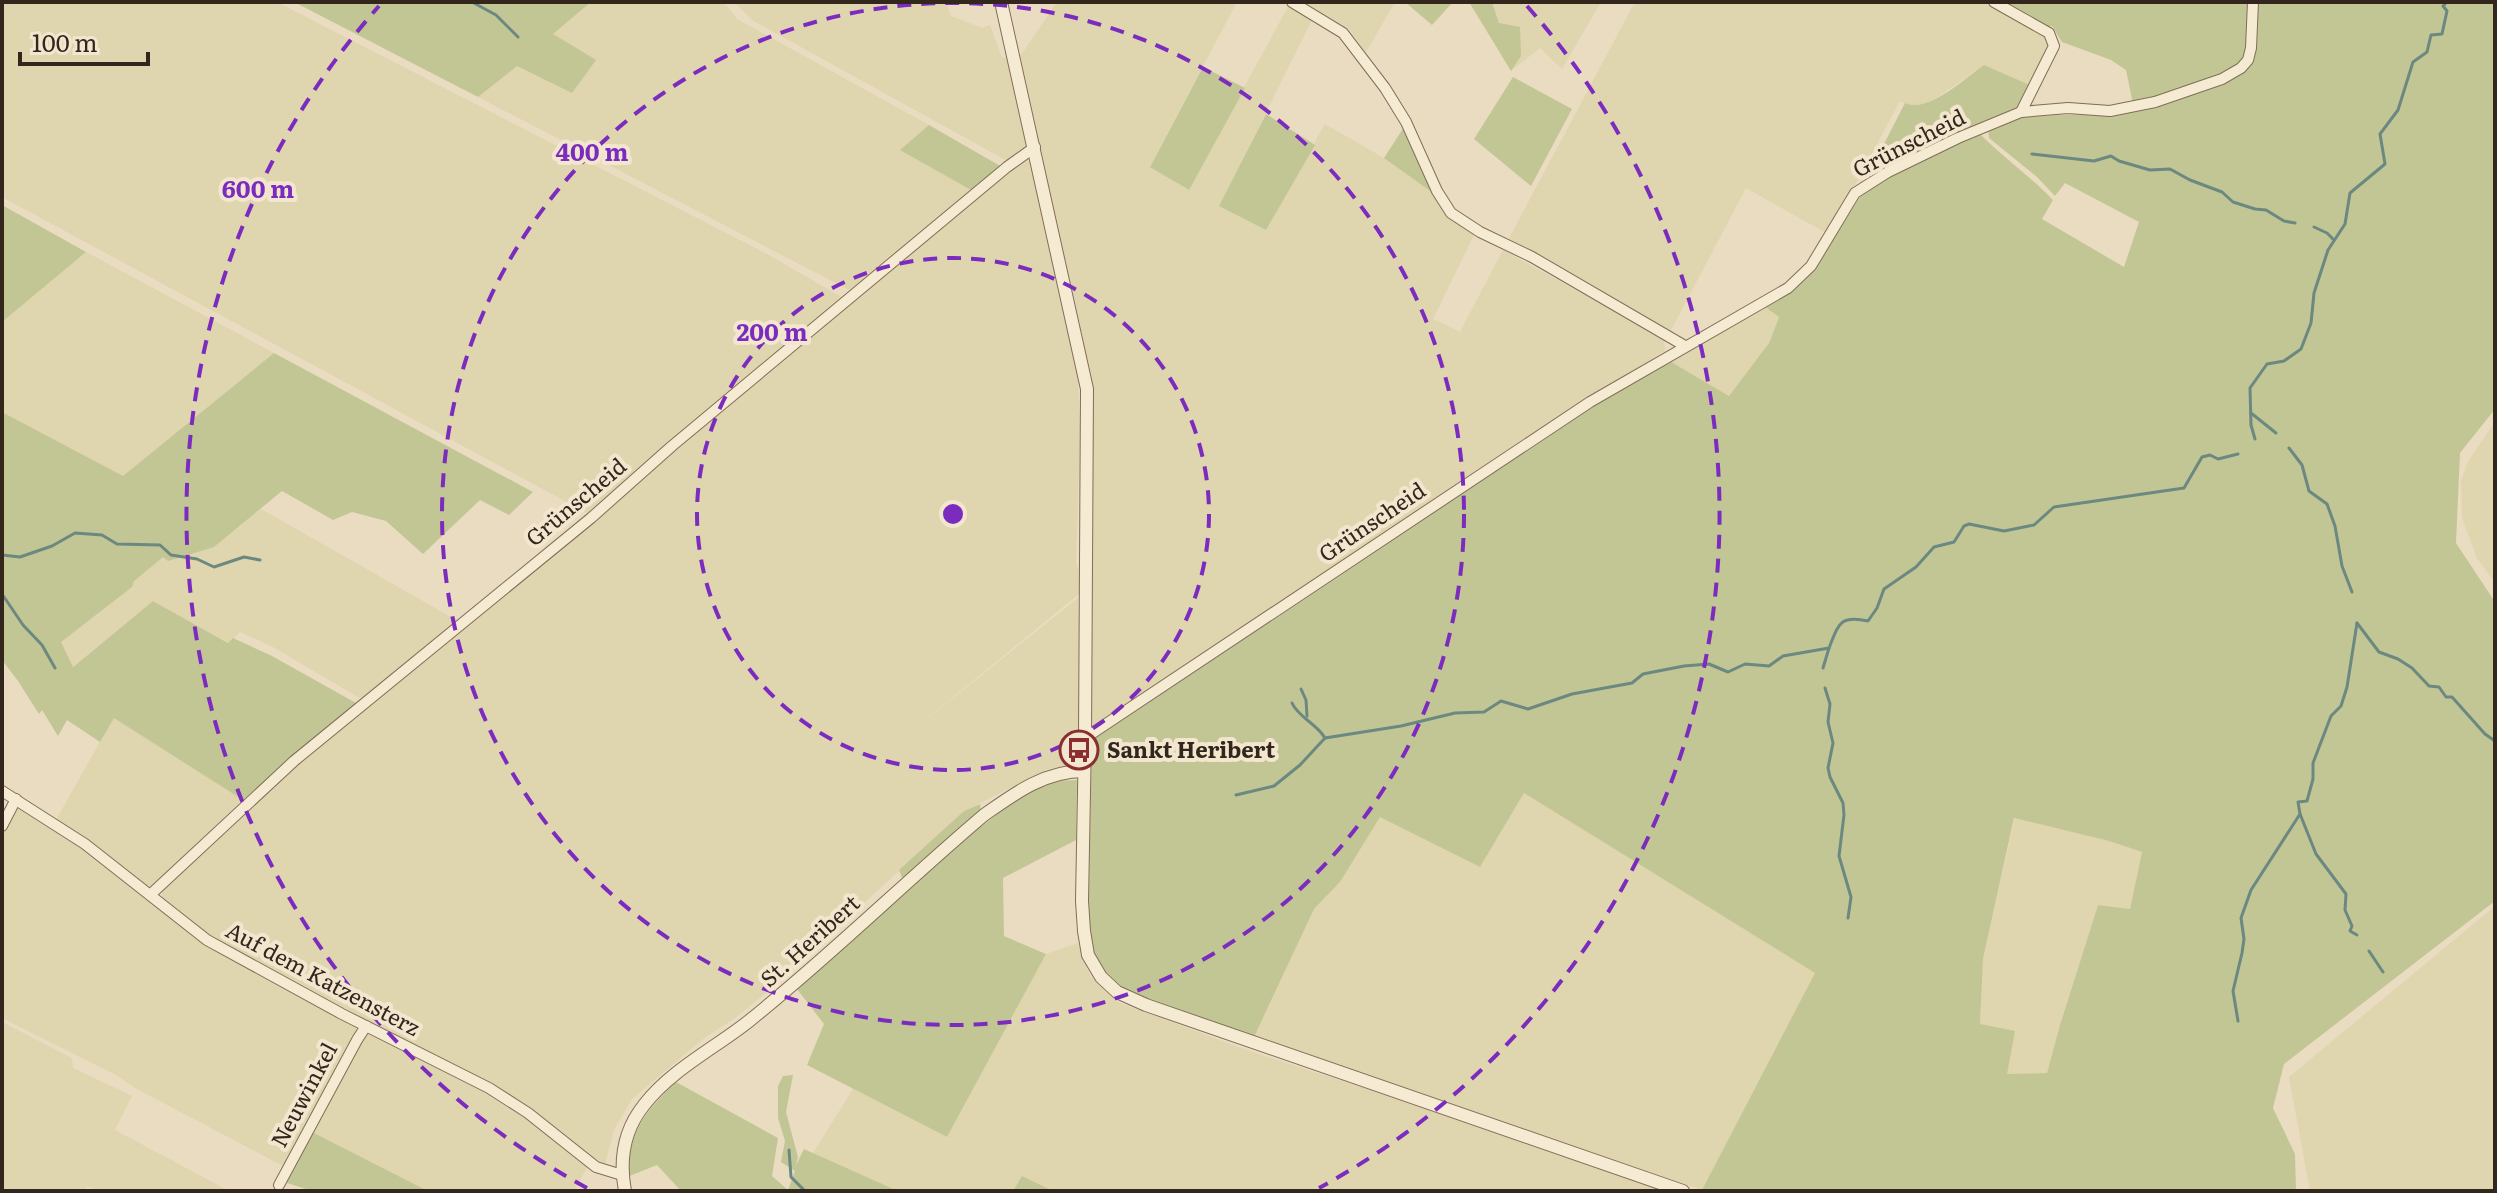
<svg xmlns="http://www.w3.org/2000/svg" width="2497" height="1193" font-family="Literata,serif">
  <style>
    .farmland { fill: #dfd5ae }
    .green { fill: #c2c695; fill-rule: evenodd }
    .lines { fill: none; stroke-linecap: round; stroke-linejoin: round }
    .stream { stroke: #6b8980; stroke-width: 3 }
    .minor-casing { stroke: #816d59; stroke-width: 12 }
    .tertiary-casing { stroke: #816d59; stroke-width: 14 }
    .minor { stroke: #f5ead2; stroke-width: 10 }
    .tertiary { stroke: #f5ead2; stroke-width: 12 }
    .ring { fill: none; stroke: #7b2cbf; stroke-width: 4; stroke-dasharray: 14 10 }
    .labels { text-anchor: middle; stroke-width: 8; stroke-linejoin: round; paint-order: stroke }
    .street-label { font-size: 22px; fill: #32261d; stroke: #f2e6ce }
    .poi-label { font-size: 22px; font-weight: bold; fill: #32261d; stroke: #f2e6ce; text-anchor: start }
    .centre { fill: #7b2cbf; stroke: #f2e6ce; stroke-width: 4 }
    .ring-label { font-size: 24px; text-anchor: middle; font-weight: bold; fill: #7b2cbf; stroke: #f2e6ce; stroke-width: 8; stroke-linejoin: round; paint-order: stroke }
  </style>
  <rect width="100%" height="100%" fill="#eadcc0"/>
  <!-- farmland -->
  <g class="farmland">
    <path d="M 2,2 L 277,2 L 767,254 L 843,298 L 587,513 L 2,197 Z"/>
    <path d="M 591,2 L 724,2 L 737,19 L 929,125 L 901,150 L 971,190 L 851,291 L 478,97 Z"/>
    <path d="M 734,2 L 946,2 L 951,16 L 982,28 L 990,25 L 1002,58 L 1011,57 L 1029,146 L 1009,162 L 752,20 Z"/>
    <path d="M 1057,2 L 1237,2 L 1150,166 L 1188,190 L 1288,7 L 1312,20 L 1220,205 L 1266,230 L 1325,124 L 1384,158 L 1433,193 L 1445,212 L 1474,235 L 1433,319 L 1460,332 L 1503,250 L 1664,339 L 1665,350 L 1094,728 L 1090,726 L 1093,393 L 1081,329 L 1018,55 L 1021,55 Z"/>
    <path d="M 1302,2 L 1395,2 L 1366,52 L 1349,29 Z"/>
    <path d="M 1492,2 L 1601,2 L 1562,69 L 1540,48 L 1511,71 L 1521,56 L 1499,23 Z"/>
    <path d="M 1635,2 L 1987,2 L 2048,35 L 2051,48 L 2032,86 L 1984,65 L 1929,103 L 1910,106 L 1900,101 L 1854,187 L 1826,233 L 1746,188 L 1670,332 L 1589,283 L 1508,240 Z"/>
    <path d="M 1026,160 L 1031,162 L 1077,365 L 1080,428 L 1076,563 L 1080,571 L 1079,594 L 898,742 L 1078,598 L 1082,682 L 1081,762 L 1045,771 L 964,811 L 766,993 L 735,1018 L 703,1039 L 632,1099 L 614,1130 L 605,1164 L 585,1153 L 521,1103 L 204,933 L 165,902 L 162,897 L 163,889 L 239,816 L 272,790 L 302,760 L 686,439 L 852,303 L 956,214 Z"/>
    <path d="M 86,252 L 274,353 L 123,476 L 2,412 L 2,322 Z"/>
    <path d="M 1764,306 L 1779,316 L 1769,343 L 1729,396 L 1668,360 Z"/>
    <path d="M 2495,422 L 2495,583 L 2477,558 L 2462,518 L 2461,480 L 2469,460 Z"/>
    <path d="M 261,509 L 458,621 L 363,700 L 273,647 L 240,632 L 229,643 L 153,601 L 72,667 L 60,642 L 131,587 L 150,545 L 214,547 Z"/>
    <path d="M 114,717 L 243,800 L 153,885 L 145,886 L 98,848 L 56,820 Z"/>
    <path d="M 1524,793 L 1816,973 L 1702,1190 L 1254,1037 L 1314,909 L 1340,882 L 1380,816 L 1480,867 Z"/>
    <path d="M 22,808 L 80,843 L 193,935 L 356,1024 L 357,1034 L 285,1167 L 137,1089 L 116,1075 L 2,1018 L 2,829 L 15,809 Z"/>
    <path d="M 2015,818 L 2109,841 L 2142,852 L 2130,909 L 2098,905 L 2060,1025 L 2047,1073 L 2006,1074 L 1980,1024 L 1983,959 Z"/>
    <path d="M 2495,906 L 2495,1191 L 2310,1191 L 2289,1077 Z"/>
    <path d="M 1078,943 L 1090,975 L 1115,1001 L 1244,1049 L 1486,1128 L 1664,1191 L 1053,1191 L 1022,1176 L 1013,1191 L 898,1191 L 813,1153 L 853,1089 L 947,1137 L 1046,954 Z"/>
    <path d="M 2,1022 L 72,1058 L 73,1068 L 132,1096 L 115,1130 L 229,1191 L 97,1191 L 87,1186 L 84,1191 L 2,1191 Z"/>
    <path d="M 367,1029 L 498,1096 L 588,1166 L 574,1191 L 428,1191 L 310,1131 Z"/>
  </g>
  <!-- green -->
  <g class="green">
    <path d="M 294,2 L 591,2 L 553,34 L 596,60 L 572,93 L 517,66 L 478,97 Z"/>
    <path d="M 1405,2 L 1453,2 L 1432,25 Z"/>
    <path d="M 1469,2 L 1492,2 L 1499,23 L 1520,27 L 1521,56 L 1511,71 Z"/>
    <path d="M 1996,2 L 2495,2 L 2495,409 L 2460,453 L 2456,543 L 2495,602 L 2495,901 L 2284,1064 L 2273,1108 L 2295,1154 L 2296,1191 L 1702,1190 L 1815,973 L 1524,793 L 1480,867 L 1380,817 L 1340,882 L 1314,909 L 1254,1037 L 1126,993 L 1106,976 L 1094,959 L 1088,932 L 1092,740 L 1481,477 L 1668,360 L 1729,396 L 1769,343 L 1779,317 L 1764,306 L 1795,289 L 1815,269 L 1860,197 L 1885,179 L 1976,134 L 1981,135 C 2004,158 2030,176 2053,200 L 2042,219 L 2124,267 L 2139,222 L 2065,183 L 2055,196 L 2036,176 L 1989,138 L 1988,129 L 2023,116 L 2106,114 L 2134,109 L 2126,70 L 2111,60 L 2062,42 L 2052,26 L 2047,28 ZM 2014,818 L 2109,841 L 2142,852 L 2130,909 L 2098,905 L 2060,1025 L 2047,1073 L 2007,1074 L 2015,1031 L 1980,1024 L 1983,959 Z"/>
    <path d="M 1984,65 L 2032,86 L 2020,106 L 1987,123 L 1967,129 L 1881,169 L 1865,181 L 1905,103 C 1928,114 1965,78 1984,65 Z"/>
    <path d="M 1203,67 L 1245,88 L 1189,190 L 1150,167 Z"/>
    <path d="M 1513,77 L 1572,109 L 1531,186 L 1474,139 Z"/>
    <path d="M 1266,114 L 1315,145 L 1266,230 L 1219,206 Z"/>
    <path d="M 929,125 L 1002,167 L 971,190 L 900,150 Z"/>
    <path d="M 1404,127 L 1433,193 L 1384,158 Z"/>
    <path d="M 2,205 L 86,252 L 2,322 Z"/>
    <path d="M 274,353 L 533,492 L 509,515 L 480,500 L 423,554 L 386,521 L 352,512 L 333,520 L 282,491 L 214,547 L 168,561 L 163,557 L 134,581 L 132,587 L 61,642 L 73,667 L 153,601 L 228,643 L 233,638 L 272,656 L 356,703 L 243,800 L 114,718 L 100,742 L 67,720 L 58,736 L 42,710 L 39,714 L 18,681 L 2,660 L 2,412 L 123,476 Z"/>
    <path d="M 1077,780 L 1076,840 L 1003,878 L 1004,936 L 1046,954 L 947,1137 L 807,1065 L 824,1024 L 797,989 L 907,890 L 899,870 L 964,811 L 980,804 L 982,826 L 1012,803 L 1050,781 Z"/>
    <path d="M 793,1075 L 786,1112 L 798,1157 L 796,1165 L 804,1149 L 898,1191 L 681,1191 L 657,1165 L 627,1177 C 631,1129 642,1115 676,1082 L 778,1138 L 772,1176 L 788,1190 L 795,1171 L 781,1162 L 785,1141 L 778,1118 L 778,1086 L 783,1076 Z"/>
    <path d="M 310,1131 L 428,1191 L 312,1191 L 287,1183 L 289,1171 Z"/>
    <path d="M 1022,1176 L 1053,1191 L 1013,1191 Z"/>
  </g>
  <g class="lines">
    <!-- stream -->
    <g class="stream">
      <path d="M 472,2 L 496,15 L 518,37"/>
      <path d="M 2032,154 L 2094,161 L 2111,156 L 2119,161 L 2150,170 L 2170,169 L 2190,180 L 2222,192 L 2233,202 L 2255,209 L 2266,210 L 2284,221 L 2295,223"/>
      <path d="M 2314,227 L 2327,233 L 2334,240"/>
      <path d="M 2251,413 L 2276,433"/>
      <path d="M 2255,439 L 2251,425 L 2250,388 L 2267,364 L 2284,361 L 2301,349 L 2311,323 L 2314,293 L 2328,250 L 2345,224 L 2350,193 L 2385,164 L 2380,134 L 2398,110 L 2413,62 L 2427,52 L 2431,35 L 2442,34 L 2447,11 L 2443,6 L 2447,2"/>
      <path d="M 2289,448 L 2302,465 L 2309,491 L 2327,504 L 2335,526 L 2342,566 L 2352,592"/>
      <path d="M 2,555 L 20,557 L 52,546 L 75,533 L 102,535 L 117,544 L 160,545 L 171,555 L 197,559 L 214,567 L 244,557 L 260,560"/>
      <path d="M 2,594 L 23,625 L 42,645 L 55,668"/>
      <path d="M 2357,623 L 2379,652 L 2398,659 L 2412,668 L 2429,686 L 2439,687 L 2446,697 L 2452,697 L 2485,734 L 2495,741"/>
      <path d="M 1823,668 L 1829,648"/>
      <path d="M 1825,688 L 1830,704 L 1828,722 L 1833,743 L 1828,768 L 1830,777 L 1843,803 L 1844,815 L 1839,856 L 1851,897 L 1848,918"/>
      <path d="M 1301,689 L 1306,700 L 1307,716"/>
      <path d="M 1292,703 C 1298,717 1317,724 1325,738 L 1401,726 L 1455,713 L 1484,712 L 1501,701 L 1528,709 L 1572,694 L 1632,683 L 1643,674 L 1684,666 L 1709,664 L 1728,672 L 1745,664 L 1769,666 L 1783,656 L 1829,648 C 1839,623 1840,615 1868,621 L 1877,608 L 1884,589 L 1916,567 L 1934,547 L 1954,542 L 1964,526 L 1969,524 L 2004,531 L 2034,525 L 2054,507 L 2184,488 L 2202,457 L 2210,455 L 2218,459 L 2238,454"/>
      <path d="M 1236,795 L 1274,786 L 1300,765 L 1325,738"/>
      <path d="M 2300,814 L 2316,854 L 2346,894 L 2345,910 L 2352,926 L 2350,931 L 2357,935"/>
      <path d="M 2369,951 L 2383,972"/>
      <path d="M 2238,1021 L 2233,991 L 2242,953 L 2244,939 L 2241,918 L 2251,890 L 2300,814 L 2298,802 L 2307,801 L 2313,779 L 2313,763 L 2331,716 L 2341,706 L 2347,687 L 2357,623"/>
      <path d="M 789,1150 L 791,1177 L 805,1191"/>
    </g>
    <!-- minor casing -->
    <g class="minor-casing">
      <g id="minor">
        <path d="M 1292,2 L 1343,33 L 1385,88 L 1406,122 L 1437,191 L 1451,213 L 1480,232 L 1532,257 L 1685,346"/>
        <path d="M 1994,2 L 2049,33 L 2054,46 L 2021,112"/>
        <path d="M 1085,738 L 1590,402 L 1788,288 L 1811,266 L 1855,193 L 1888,172 L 1958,138 L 2021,112 L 2068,108 L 2110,111 L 2155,102 L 2222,79 L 2241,68 L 2248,60 L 2251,48 L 2253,2"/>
        <path d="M 2,791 L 85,844 L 207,940 L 342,1014 L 489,1088 L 528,1113 L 596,1167 L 622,1175"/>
        <path d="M 2,826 L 16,799"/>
        <path d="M 150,895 L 294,761 L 591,518 L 672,446 L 1007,167 L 1035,147"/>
        <path d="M 279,1185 L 357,1040 L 366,1026"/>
      </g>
    </g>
    <!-- tertiary casing -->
    <g class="tertiary-casing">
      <g id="tertiary">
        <path d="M 1001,2 L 1087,389 L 1085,738 L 1082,901 L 1084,931 L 1088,955 L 1101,977 L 1117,992 L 1146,1005 L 1683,1191"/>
        <path d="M 625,1191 C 619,1159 624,1130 644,1105 C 671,1070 715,1048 749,1021 C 830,956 905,882 984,815 C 1015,793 1045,771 1084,771"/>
      </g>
    </g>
    <!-- minor -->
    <use href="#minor" class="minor"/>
    <!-- tertiary -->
    <use href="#tertiary" class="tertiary"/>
  </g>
  <!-- distance rings -->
  <g class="ring">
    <circle cx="953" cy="514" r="256"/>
    <circle cx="953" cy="514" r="511"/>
    <path d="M587 1188A767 767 0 0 1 379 6M1527 6A767 767 0 0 1 1319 1188"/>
  </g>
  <!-- icons -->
  <defs>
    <g id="bus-ring" transform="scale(2)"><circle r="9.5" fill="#f2e6ce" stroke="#8b2e32" stroke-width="1.5"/><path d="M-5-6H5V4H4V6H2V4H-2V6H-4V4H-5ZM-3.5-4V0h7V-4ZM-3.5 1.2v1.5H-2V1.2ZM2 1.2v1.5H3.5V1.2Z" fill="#8b2e32"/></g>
  </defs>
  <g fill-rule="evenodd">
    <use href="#bus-ring" x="1079" y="750"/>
  </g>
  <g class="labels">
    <!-- street labels -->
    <g class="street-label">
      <text transform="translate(1909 143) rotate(-27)" y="8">Grünscheid</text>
      <text transform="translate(576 502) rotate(-40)" y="8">Grünscheid</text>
      <text transform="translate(1372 522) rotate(-34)" y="8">Grünscheid</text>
      <text transform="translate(810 941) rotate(-42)" y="8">St. Heribert</text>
      <text transform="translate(323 979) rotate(28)" y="8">Auf dem Katzensterz</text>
      <text transform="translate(304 1095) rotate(-62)" y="8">Neuwinkel</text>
    </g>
    <!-- poi labels -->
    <g class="poi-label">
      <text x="1107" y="758">Sankt Heribert</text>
    </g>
  </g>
  <circle cx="953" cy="514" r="12" class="centre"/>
  <g class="ring-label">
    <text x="592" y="161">400 m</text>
    <text x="258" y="198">600 m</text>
    <text x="772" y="341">200 m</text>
  </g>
  <!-- border -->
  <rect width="2497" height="1193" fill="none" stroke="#32261d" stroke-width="8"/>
  <!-- scale -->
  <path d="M20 52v12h128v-12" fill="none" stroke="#32261d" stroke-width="4"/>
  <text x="32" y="52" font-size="24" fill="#32261d" stroke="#f2e6ce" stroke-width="6" paint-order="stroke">100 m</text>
</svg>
